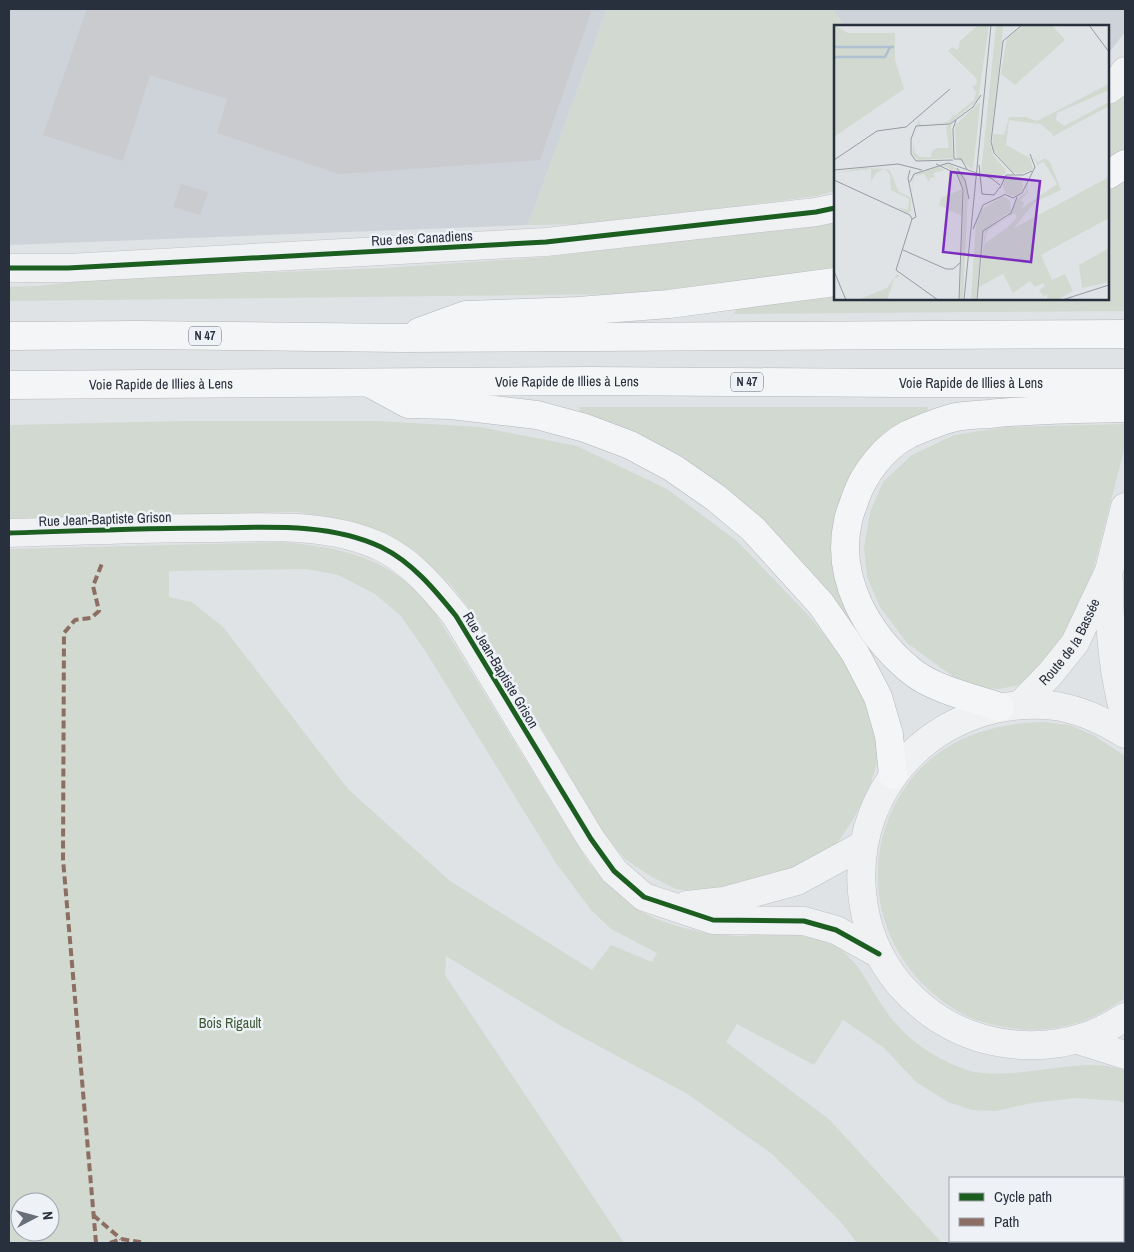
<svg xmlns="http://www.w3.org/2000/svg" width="1134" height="1252" font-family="'Archivo Narrow',sans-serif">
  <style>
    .built { fill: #ced2d9 }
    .green { fill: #d1d9d1; fill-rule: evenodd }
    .building { fill: #c9cbce }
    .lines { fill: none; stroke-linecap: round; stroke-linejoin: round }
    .minor-casing { stroke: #bfc1c4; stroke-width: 29 }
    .tertiary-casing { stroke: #bfc1c4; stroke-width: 29 }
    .trunk-casing { stroke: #b3b6ba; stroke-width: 29 }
    .minor { stroke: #f0f1f2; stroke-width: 28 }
    .tertiary { stroke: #f0f1f2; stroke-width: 28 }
    .trunk { stroke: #f4f5f6; stroke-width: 28 }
    .quiet { stroke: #8d6e63; stroke-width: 4; stroke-dasharray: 8 4; stroke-linecap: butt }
    .cycleway-casing { stroke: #eef1f5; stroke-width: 8 }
    .cycleway { stroke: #1b5e20; stroke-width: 5 }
    .labels { text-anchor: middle; stroke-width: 5; stroke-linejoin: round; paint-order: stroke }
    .shield { fill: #eef1f5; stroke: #636a75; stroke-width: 1 }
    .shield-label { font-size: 12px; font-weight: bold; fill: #28303e }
    .street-label { font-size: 14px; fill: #28303e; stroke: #eef1f5 }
    .park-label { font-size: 14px; fill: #3d5a35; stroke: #eef1f5 }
    .inset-river { fill: none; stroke: #aec0d0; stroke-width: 2.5 }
    .inset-road { fill: none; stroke: #969ba3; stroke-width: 1 }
    .view { fill: #7b2cbf; fill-opacity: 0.15; stroke: #7b2cbf; stroke-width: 2.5 }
    .inset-edge { fill: none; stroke: #28303e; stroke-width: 2.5 }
  </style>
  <rect width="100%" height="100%" fill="#e0e3e6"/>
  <!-- built -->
  <g class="built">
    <path d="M 9,9 L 607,9 L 528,225 L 9,245 Z"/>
    <path d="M 832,9 L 1125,9 L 1125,32 L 1108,54 L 1108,26 L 845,26 Z"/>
  </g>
  <!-- green -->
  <g class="green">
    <path d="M 607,9 L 832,9 L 845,26 L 835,26 L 835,191 L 816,196 L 604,224 L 528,225 Z"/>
    <path d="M 1125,88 L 1125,154 L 1108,165 L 1108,105 Z"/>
    <path d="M 1125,178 L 1125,311 L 734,314 L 736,309 L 835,295 L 835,299 L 1108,299 L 1108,189 Z"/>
    <path d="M 835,218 L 835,272 L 626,294 L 9,301 L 9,287 L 38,286 L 100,279 L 384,268 L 547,257 L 815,222 Z"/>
    <path d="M 579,407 L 928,407 L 927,413 L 836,518 L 831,543 L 834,578 L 848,612 L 859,629 L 853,633 L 828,596 L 581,417 Z"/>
    <path d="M 182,421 L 378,421 L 480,427 L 577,446 L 667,489 L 737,541 L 810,617 L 862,683 L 874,710 L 878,759 L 870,786 L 854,818 L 838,842 L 815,861 L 788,876 L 705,892 L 676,889 L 650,876 L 625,859 L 605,835 L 475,616 L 452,586 L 415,551 L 362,525 L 297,512 L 9,519 L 9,425 Z"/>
    <path d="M 1125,424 L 1125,446 L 1093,571 L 1082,607 L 1067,640 L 1033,677 L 1018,685 L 1000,689 L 982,688 L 962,683 L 907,643 L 880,607 L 867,577 L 864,548 L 870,512 L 883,482 L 912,455 L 954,435 L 1006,427 Z"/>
    <path d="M 282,542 C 324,546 368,552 402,579 C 413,587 422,599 432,608 L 588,862 C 605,881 622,901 644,913 C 670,927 713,936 743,936 C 753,935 763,933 773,933 C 791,933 820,938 835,946 C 858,958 871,991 886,1011 C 905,1039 935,1059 967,1070 C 1002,1081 1058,1064 1095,1065 C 1105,1065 1116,1068 1125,1070 L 1125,1103 L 1118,1101 L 1076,1098 L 1032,1103 L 996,1111 L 972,1110 L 948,1102 L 916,1082 L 883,1047 L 843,1020 L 814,1065 L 737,1024 L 726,1042 L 830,1120 L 942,1243 L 857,1243 L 840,1221 L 772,1154 L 686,1093 L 561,1026 L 446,956 L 445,975 L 624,1243 L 9,1243 L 9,549 ZM 306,569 L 338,575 L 375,594 L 400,615 L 424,649 L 556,863 L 591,910 L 611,929 L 657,953 L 652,962 L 611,945 L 592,970 L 450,881 L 348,789 L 223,627 L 192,602 L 169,597 L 169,571 ZM 20,1202 L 50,1202 L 50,1232 L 20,1232 Z"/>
    <path d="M 1043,722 L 1070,725 L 1093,735 L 1125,756 L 1125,998 C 1088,1025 1046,1036 1000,1026 C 991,1024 980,1022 971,1018 C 930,999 896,962 884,918 C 865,857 890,783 946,748 C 976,730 1008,723 1043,722 Z"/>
  </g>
  <!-- building -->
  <g class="building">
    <path d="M 87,9 L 592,9 L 540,160 L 339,174 L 217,133 L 227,99 L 150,75 L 123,161 L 43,135 Z"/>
    <path d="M 181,184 L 208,192 L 200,215 L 173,207 Z"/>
  </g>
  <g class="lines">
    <!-- minor casing -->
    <g class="minor-casing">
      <g id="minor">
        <path d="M 1108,90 L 1116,84 L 1125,71"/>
        <path d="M 9,268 L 68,268 L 546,242 L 816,212 L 835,208"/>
        <path d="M 9,533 C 77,531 145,528 213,528 C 269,527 330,523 381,547 C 412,562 435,590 456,616 L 591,839 L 614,871 L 644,897 L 713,920 L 804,921 L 836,930 L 879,954"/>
        <path d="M 687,905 L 724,901 L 797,881 L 863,845"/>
        <path d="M 1078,1040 L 1125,1055"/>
      </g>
    </g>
    <!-- tertiary casing -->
    <g class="tertiary-casing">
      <g id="tertiary">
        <path d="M 1109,580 C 1109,626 1112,671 1125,716"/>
        <path id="s1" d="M 1020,705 L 1050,674 L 1075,643 L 1109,571 L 1125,507"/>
        <path d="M 1125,734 C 1104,721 1081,710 1056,706 C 945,693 852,781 862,892 C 865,926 878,959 900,985 C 923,1011 951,1030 984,1039 C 1033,1052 1083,1045 1125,1017"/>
      </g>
    </g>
    <!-- trunk casing -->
    <g class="trunk-casing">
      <g id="trunk">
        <path d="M 1108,175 L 1125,164"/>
        <path d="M 419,332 L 466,315 L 578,311 L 669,304 L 835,282"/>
        <path d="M 9,336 L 138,335 L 402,338 L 1125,334"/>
        <path id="s2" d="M 9,385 L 590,381 L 898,383 L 1125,383"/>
        <path d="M 373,385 L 408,404 L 451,405 L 537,415 L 585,428 L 630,445 L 673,468 L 716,498 L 753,529 L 821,604 L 855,653 L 878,697 L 889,735 L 893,775"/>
        <path d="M 1000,707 C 971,697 934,690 910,670 C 867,634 835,578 848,521 C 849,514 853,506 855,499 C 864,473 884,447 909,434 C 923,428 937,422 952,418 C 963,415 977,415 989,414 C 1034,409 1080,409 1125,408"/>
      </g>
    </g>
    <!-- minor -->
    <use href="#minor" class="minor"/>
    <!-- tertiary -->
    <use href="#tertiary" class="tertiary"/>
    <!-- trunk -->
    <use href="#trunk" class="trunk"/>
    <!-- quiet -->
    <g class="quiet">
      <path d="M 93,1215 L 121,1239"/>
      <path d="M 96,1243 L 63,859 L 64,633 L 75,620 L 91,618 L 99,611 L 93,586 L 103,561"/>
      <path d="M 110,1243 L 121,1239 L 145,1243"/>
    </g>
    <!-- cycleway casing -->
    <g class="cycleway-casing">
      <g id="cycleway">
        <path d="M 9,268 L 68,268 L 546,242 L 816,212 L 835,208"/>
        <path d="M 9,533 C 77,531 145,528 213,528 C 269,527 330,523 381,547 C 412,562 435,590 456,616 L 591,839 L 614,871 L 644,897 L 713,920 L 804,921 L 836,930 L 879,954"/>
      </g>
    </g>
    <!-- cycleway -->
    <use href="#cycleway" class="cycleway"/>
  </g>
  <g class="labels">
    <!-- shield labels -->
    <g class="shield">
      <rect x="189" y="326.5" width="32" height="19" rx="4"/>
      <rect x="731" y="372.5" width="32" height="19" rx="4"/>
    </g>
    <g class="shield-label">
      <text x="205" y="340">N 47</text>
      <text x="747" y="386">N 47</text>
    </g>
    <!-- street labels -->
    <g class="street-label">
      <text transform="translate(422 238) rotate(-3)" y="5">Rue des Canadiens</text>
      <text dy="5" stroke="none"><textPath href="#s2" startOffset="558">Voie Rapide de Illies à Lens</textPath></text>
      <text dy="5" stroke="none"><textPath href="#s2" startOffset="962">Voie Rapide de Illies à Lens</textPath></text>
      <text dy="5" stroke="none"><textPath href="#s2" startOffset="152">Voie Rapide de Illies à Lens</textPath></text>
      <text transform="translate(105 519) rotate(-2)" y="5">Rue Jean-Baptiste Grison</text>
      <text dy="5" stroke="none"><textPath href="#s1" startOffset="81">Route de la Bassée</textPath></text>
      <text transform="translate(501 670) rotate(59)" y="5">Rue Jean-Baptiste Grison</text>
    </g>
    <!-- park labels -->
    <g class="park-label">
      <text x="230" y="1028">Bois Rigault</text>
    </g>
  </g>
  <!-- overview -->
  <g transform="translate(834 25)">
    <rect width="275" height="275" fill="#e0e3e6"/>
    <path d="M 0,0 L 14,8 L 61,8 L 61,35 L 70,64 L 0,112 ZM 144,0 L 155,0 L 144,75 L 116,98 L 83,100 L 84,94 L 87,100 L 113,97 L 119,91 L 112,82 L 120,91 L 140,75 L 142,67 L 138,62 L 143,59 L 142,53 L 114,26 L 118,22 L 124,25 L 126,16 ZM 162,0 L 169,0 L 168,15 L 156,118 L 159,130 L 172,145 L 171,149 L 164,153 L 147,148 ZM 190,0 L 218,0 L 231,15 L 181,60 L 167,49 L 171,24 L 173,13 ZM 275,59 L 275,65 L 223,88 L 222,95 L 230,101 L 275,77 L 275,81 L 218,112 L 219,109 L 206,99 L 175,95 L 172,120 L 196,133 L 199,144 L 186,149 L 179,147 L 158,124 L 159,109 L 170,110 L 175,92 L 192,92 L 203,96 ZM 145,78 L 146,79 L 139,145 L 122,132 L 121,100 ZM 117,99 L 119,133 L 84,135 L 78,129 L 80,118 L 81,128 L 86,132 L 97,132 L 98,126 L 103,123 L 115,123 L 112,102 ZM 200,132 L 204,137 L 211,133 L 216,137 L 227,165 L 201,177 L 180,203 L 275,152 L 275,193 L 207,230 L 218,255 L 231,249 L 239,266 L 223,275 L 212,275 L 214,269 L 210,272 L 205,265 L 211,261 L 209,258 L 201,262 L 196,256 L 179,268 L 169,249 L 145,262 L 151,205 L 174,192 L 183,174 L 192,167 L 192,158 L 194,167 L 187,175 L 190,178 L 188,183 L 223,159 L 210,137 L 203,140 ZM 181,188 L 182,193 L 174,202 L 150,219 L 154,205 ZM 108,139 L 117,140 L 128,148 L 134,166 L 129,275 L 126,275 L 126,269 L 130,165 L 123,148 ZM 102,141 L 111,145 L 99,148 L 101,152 L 96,153 L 95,157 L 90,149 L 80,151 L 78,168 L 79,151 ZM 29,143 L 53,144 L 56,145 L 64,166 L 77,173 L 77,186 L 74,188 L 63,182 L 74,185 L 75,174 L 57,165 L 56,150 L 51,144 L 43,147 L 37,156 L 37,144 L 0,148 ZM169 161a10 10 0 1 1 20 0a10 10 0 1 1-20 0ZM 128,164 L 128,191 L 105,180 L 107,173 ZM 169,171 L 176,176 L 177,186 L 149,206 L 142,275 L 137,275 L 142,196 L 148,184 ZM 275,223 L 275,257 L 248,263 L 245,240 ZM 63,249 L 66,251 L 60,254 L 53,275 L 23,275 L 53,263 Z" fill="#d1d9d1" fill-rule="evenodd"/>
    <path class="inset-river" d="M 0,22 L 60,22M 0,32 L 51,32 L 56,22"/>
    <path class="inset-road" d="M 255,0 L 275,27M 82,101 L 77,114 L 77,129 L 82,136 L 119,135M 82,101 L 116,99 L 139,82 L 147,70M 120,134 L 127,134 L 133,144M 120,134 L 119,104 L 122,95M 0,135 L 43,106 L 72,102 L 116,64M 102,139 L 123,149 L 129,165 L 125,275M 145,140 L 148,169 L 160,170 L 166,162M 123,143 L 131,155 L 135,174M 0,145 L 64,139 L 88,145M 76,145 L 74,153 L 82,192 L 78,194 L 62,245 L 104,275M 180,149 L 160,128 L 157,117 L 169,16 L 188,0M 0,155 L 76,190 L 78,194M 76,157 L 80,149 L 114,138 L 157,153 L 166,160M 166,163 L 172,150 L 189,150 L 198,146M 170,169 L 179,173 L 188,168 L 201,142 L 196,129M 139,204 L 149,180 L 170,170M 69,225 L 112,244 L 119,244 L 126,238M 0,246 L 12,275M 130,275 L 157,0M 143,275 L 149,206 L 177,188 L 183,172M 228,275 L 275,260"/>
    <path class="view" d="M 117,147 L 206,156 L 197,237 L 109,227 Z"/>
    <rect width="275" height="275" class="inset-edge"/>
  </g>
  <!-- border -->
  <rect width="1134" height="1252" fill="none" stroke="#28303e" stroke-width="20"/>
  <!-- legend -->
  <rect x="949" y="1177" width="175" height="65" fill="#eef1f5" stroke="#9fa4ac"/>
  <rect x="959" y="1193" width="25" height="8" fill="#1b5e20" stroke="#9fa4ac"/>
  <text x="994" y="1202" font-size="15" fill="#28303e">Cycle path</text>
  <rect x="959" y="1218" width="25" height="8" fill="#8d6e63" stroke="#9fa4ac"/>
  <text x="994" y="1227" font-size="15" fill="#28303e">Path</text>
  <!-- north arrow -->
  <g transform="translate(35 1217) rotate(84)"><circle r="24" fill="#eef1f5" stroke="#9fa4ac"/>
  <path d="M0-4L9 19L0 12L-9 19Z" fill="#686f79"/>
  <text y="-8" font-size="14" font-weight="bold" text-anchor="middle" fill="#28303e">N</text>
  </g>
</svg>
